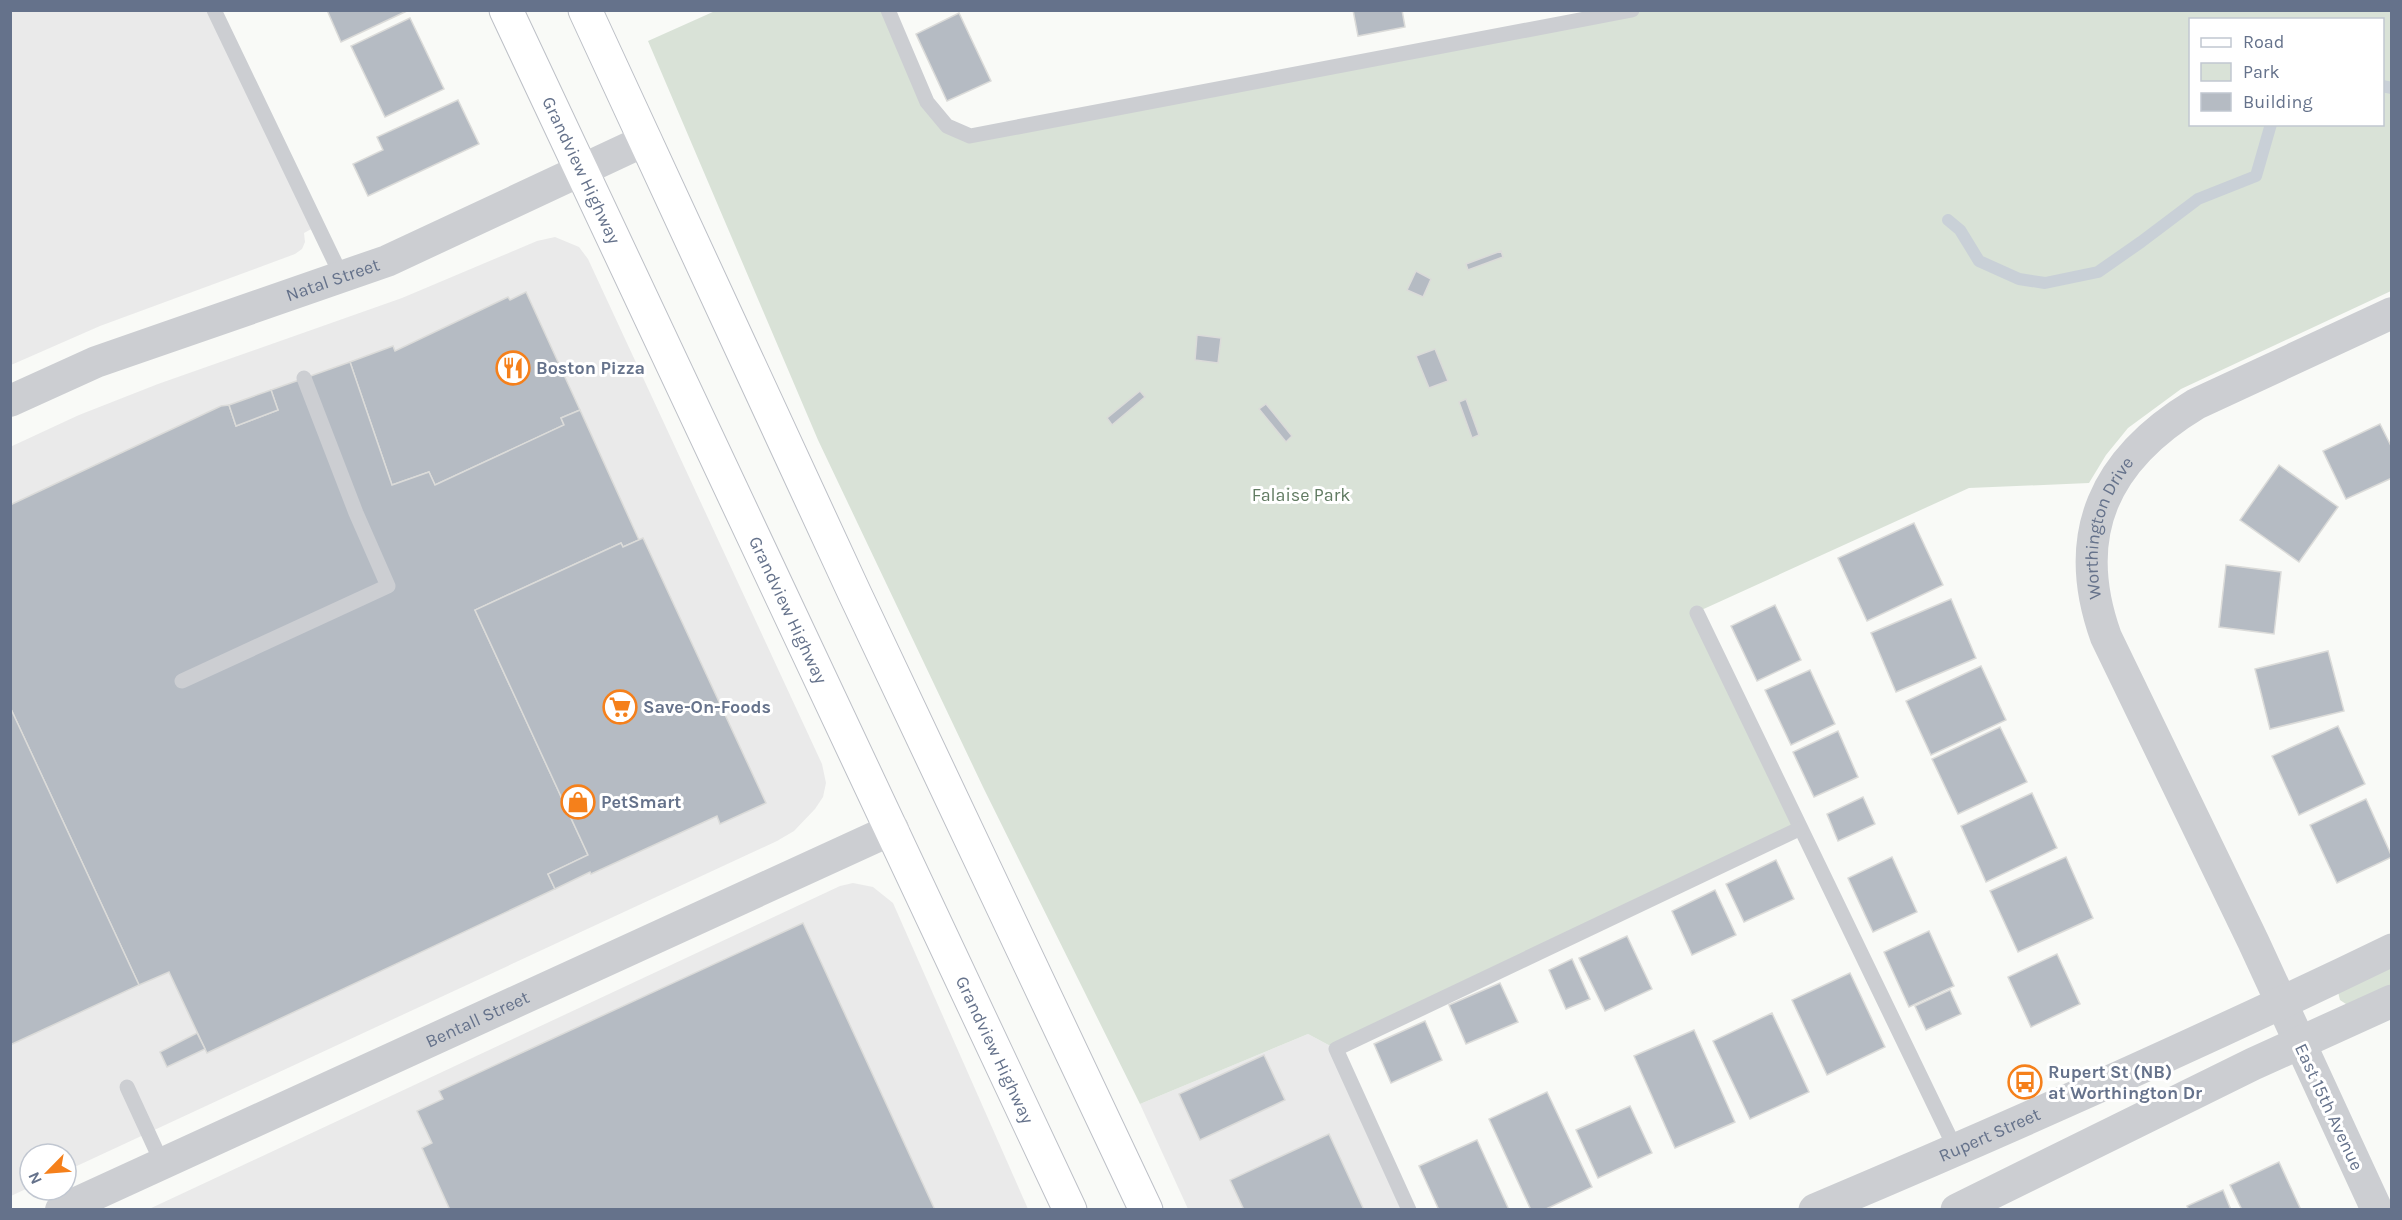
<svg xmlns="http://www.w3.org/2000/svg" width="2402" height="1220" font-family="Karla,sans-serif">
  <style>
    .built { fill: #eaeaea }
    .green { fill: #d9e2d7; fill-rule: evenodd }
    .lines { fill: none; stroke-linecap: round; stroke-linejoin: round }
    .stream { stroke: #c9d0d7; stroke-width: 12 }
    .building { fill: #b5bbc3; stroke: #dbdbd9; stroke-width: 1.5 }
    .secondary-casing { stroke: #bdc0c7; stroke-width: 35 }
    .service { stroke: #ccced2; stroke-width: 15 }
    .minor { stroke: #ccced2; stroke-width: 32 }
    .tertiary { stroke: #ccced2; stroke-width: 33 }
    .secondary { stroke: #fff; stroke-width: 33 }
    .labels { text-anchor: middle; stroke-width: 6; stroke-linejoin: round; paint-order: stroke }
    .street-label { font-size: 18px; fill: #65728b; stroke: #fff }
    .poi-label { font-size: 18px; font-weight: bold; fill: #65728b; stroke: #fff; text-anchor: start }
    .park-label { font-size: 18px; fill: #617b62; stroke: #fff }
  </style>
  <rect width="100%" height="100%" fill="#f9faf7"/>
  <!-- built -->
  <g class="built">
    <path d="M 10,11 L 214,11 L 317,226 L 304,233 L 305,242 L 302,249 L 295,254 L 100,326 L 11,365 Z"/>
    <path d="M 555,237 L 579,247 L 588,259 L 822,764 L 826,783 L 823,797 L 815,809 L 794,831 L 777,841 L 66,1171 L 66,1154 L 30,1154 L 30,1187 L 11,1196 L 10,447 L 79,415 L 158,384 L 402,298 L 537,241 Z"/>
    <path d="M 853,883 L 873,887 L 893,903 L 1028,1209 L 147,1210 L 840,886 Z"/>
    <path d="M 1308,1034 L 1336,1049 L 1409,1209 L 1188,1209 L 1140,1104 Z"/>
  </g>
  <!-- green -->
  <g class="green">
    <path d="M 715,11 L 888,11 L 927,102 L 970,136 L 1632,11 L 2391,11 L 2391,291 L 2181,389 L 2128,428 L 2106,455 L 2089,483 L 1969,488 L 1697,612 L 1799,829 L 1336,1049 L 1308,1034 L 1140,1104 L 983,787 L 818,440 L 648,41 ZM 2190,20 L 2382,20 L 2382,124 L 2190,124 Z"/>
    <path d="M 2391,962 L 2391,988 L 2349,1006 L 2340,1000 L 2338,992 Z"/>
  </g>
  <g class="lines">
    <!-- stream -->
    <g class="stream">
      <path d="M 2382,86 L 2392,88"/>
      <path d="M 1948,220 L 1960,230 L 1979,261 L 2019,279 L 2045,283 L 2098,272 L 2141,242 L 2198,199 L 2256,176 L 2271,124"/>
    </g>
  </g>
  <!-- building -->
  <g class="building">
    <path d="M 327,10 L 409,10 L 341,42 Z"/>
    <path d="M 1353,10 L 1402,10 L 1405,27 L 1358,36 Z"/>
    <path d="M 959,13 L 991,81 L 947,101 L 916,34 Z"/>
    <path d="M 410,18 L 444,89 L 385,117 L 351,46 Z"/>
    <path d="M 458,100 L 479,144 L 368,196 L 353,164 L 383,150 L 377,137 Z"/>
    <path d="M 1501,251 L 1503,257 L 1468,270 L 1466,264 Z"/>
    <path d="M 1416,271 L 1431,279 L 1423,297 L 1407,290 Z"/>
    <path d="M 526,292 L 580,410 L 561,418 L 564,425 L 435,485 L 429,472 L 392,485 L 350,362 L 393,346 L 395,351 L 508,297 L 510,300 Z"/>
    <path d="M 1197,335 L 1221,338 L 1218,363 L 1195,360 Z"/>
    <path d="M 1435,349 L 1448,381 L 1429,388 L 1416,356 Z"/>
    <path d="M 350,362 L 392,485 L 429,472 L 435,485 L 564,425 L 561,418 L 580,410 L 639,540 L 623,547 L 621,543 L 475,610 L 588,855 L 548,874 L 555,889 L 207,1053 L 169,972 L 139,985 L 10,707 L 10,505 L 221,406 L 229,405 L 236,426 L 278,410 L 271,390 Z"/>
    <path d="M 271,390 L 278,410 L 236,426 L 229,405 Z"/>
    <path d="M 1140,391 L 1145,397 L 1112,425 L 1107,418 Z"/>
    <path d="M 1466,399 L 1479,435 L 1472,438 L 1459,402 Z"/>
    <path d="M 1266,404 L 1292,436 L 1286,442 L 1259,409 Z"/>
    <path d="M 2380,424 L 2392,448 L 2392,478 L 2346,499 L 2323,451 Z"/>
    <path d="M 2279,465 L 2338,507 L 2299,562 L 2240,520 Z"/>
    <path d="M 1914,523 L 1943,585 L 1867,621 L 1838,558 Z"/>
    <path d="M 643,538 L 766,803 L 720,824 L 717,816 L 591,874 L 590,872 L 555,889 L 548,874 L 588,855 L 475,610 L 621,543 L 623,547 Z"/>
    <path d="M 2226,565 L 2281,572 L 2274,634 L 2219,627 Z"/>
    <path d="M 1951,599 L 1976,658 L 1896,692 L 1871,633 Z"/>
    <path d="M 1775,605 L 1801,660 L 1757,681 L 1731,626 Z"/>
    <path d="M 2328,651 L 2344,711 L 2270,729 L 2255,669 Z"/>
    <path d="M 1981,666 L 2006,720 L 1931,755 L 1906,701 Z"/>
    <path d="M 1810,670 L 1835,724 L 1791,745 L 1765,690 Z"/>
    <path d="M 10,707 L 139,985 L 10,1045 Z"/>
    <path d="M 2338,726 L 2365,784 L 2299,815 L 2272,756 Z"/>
    <path d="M 2000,727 L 2027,782 L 1958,814 L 1932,759 Z"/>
    <path d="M 1838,731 L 1858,777 L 1814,797 L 1793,752 Z"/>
    <path d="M 2032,793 L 2057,848 L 1986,882 L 1961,826 Z"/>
    <path d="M 1863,797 L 1875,824 L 1838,841 L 1827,814 Z"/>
    <path d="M 2366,799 L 2392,857 L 2337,883 L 2310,825 Z"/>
    <path d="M 1892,857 L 1917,912 L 1873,932 L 1848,878 Z"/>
    <path d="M 2066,857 L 2093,918 L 2018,952 L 1990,891 Z"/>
    <path d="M 1776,860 L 1794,899 L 1744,922 L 1726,884 Z"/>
    <path d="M 1715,890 L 1736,935 L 1692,955 L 1672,911 Z"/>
    <path d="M 803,923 L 935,1210 L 450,1210 L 422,1148 L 432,1143 L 417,1111 L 443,1099 L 439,1091 Z"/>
    <path d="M 1929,931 L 1954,986 L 1909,1007 L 1884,952 Z"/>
    <path d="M 1627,936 L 1652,989 L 1605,1011 L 1579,958 Z"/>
    <path d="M 2057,954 L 2080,1004 L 2031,1027 L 2008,977 Z"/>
    <path d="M 1572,959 L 1590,999 L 1566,1009 L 1549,970 Z"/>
    <path d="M 1850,973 L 1885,1047 L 1827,1075 L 1792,1000 Z"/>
    <path d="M 1500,983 L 1518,1022 L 1466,1044 L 1449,1005 Z"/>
    <path d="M 1950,990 L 1961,1014 L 1926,1030 L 1915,1006 Z"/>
    <path d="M 1772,1013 L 1809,1092 L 1750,1119 L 1713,1041 Z"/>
    <path d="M 1425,1021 L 1442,1060 L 1391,1083 L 1374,1044 Z"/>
    <path d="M 1694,1030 L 1735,1122 L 1675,1148 L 1634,1056 Z"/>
    <path d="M 197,1033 L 205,1049 L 167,1067 L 160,1052 Z"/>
    <path d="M 1264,1055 L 1285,1100 L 1200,1140 L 1179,1094 Z"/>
    <path d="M 1547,1092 L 1592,1187 L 1544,1210 L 1531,1210 L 1489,1119 Z"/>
    <path d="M 1630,1106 L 1652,1153 L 1598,1178 L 1576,1130 Z"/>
    <path d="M 1329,1134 L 1364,1210 L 1244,1210 L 1230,1180 Z"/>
    <path d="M 1477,1140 L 1509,1210 L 1439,1210 L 1419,1166 Z"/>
    <path d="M 2279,1162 L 2301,1210 L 2242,1210 L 2230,1185 Z"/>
    <path d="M 2223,1190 L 2231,1210 L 2189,1210 L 2187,1206 Z"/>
  </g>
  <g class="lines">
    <!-- secondary casing -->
    <g class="secondary-casing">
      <g id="secondary">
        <path id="s5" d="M 506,10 L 1070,1210"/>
        <path d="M 585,10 L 854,592 L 1146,1210"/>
      </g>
    </g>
    <!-- service -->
    <g class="service">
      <path d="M 214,10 L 342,277"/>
      <path d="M 888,10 L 927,102 L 947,126 L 970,136 L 1632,10"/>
      <path d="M 1697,613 L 1956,1150"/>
      <path d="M 182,681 L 388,586 L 356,513 L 304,378"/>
      <path d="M 127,1087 L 162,1163"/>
      <path d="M 1409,1210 L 1336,1049 L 1799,829"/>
    </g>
    <!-- minor -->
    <g class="minor">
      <path id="s1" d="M 10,401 L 96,362 L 387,261 L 646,140"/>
      <path id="s2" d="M 61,1210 L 893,829"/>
      <path id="s3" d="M 2377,1210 L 2253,941 L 2106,637 C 2069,534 2105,459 2196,404 L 2392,313"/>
    </g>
    <!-- tertiary -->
    <g class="tertiary">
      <path id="s4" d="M 1815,1210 C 2009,1128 2202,1042 2392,950"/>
      <path d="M 1957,1210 L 2253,1064 L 2392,1001"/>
    </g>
    <!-- secondary -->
    <use href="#secondary" class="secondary"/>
  </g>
  <!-- icons -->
  <defs>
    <g id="restaurant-ring" transform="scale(1.725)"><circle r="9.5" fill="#fff" stroke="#f5801b" stroke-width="1.5"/><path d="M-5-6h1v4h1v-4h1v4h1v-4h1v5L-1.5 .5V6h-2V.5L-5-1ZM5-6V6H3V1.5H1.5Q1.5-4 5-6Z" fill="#f5801b"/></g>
    <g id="supermarket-ring" transform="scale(1.725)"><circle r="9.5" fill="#fff" stroke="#f5801b" stroke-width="1.5"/><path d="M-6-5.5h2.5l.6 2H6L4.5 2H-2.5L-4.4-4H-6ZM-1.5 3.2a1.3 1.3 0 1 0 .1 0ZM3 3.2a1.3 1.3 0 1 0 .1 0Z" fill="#f5801b"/></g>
    <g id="shop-ring" transform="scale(1.725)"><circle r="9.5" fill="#fff" stroke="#f5801b" stroke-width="1.5"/><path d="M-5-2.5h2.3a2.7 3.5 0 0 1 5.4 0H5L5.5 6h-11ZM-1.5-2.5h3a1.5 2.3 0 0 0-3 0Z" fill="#f5801b"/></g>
    <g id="bus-ring" transform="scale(1.725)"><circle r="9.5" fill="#fff" stroke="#f5801b" stroke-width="1.5"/><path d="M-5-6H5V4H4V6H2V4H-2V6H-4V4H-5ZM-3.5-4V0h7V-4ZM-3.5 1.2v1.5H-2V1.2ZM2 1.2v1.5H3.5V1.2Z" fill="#f5801b"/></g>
  </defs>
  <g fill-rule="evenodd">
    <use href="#restaurant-ring" x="513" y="368"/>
    <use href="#supermarket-ring" x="620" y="707"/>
    <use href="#shop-ring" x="578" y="802"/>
    <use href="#bus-ring" x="2025" y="1082"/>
  </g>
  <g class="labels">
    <!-- street labels -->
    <g class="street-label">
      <text dy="6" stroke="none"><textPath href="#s5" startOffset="177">Grandview Highway</textPath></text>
      <text dy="6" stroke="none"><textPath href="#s1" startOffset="345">Natal Street</textPath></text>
      <text dy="6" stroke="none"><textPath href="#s3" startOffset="748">Worthington Drive</textPath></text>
      <text dy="6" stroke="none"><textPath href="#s5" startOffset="663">Grandview Highway</textPath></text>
      <text dy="6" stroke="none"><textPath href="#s2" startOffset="458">Bentall Street</textPath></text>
      <text dy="6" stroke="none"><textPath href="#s5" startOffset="1149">Grandview Highway</textPath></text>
      <text transform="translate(2329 1107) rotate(65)" y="6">East 15th Avenue</text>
      <text dy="6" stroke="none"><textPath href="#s4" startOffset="190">Rupert Street</textPath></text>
    </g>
    <!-- poi labels -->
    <g class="poi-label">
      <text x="536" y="374">Boston Pizza</text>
      <text x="643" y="713">Save-On-Foods</text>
      <text x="601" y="808">PetSmart</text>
      <text x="2048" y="1078">Rupert St (NB)<tspan x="2048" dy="21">at Worthington Dr</tspan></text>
    </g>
    <!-- park labels -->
    <g class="park-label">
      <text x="1301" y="501">Falaise Park</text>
    </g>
  </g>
  <!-- border -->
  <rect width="2402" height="1220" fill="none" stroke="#65728b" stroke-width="24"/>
  <!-- legend -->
  <rect x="2189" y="18" width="195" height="108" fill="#ffffff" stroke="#c1c7d1" stroke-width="1.5"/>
  <rect x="2201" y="38" width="30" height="9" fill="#ffffff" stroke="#c1c7d1" stroke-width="1.5"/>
  <text x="2243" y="48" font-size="18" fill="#65728b">Road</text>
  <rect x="2201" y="63" width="30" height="18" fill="#d9e2d7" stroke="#c1c7d1" stroke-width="1.5"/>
  <text x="2243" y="78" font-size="18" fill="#65728b">Park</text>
  <rect x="2201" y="93" width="30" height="18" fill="#b5bbc3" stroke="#c1c7d1" stroke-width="1.5"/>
  <text x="2243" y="108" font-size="18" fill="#65728b">Building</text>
  <!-- north arrow -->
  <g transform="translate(48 1172) rotate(245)"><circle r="28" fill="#ffffff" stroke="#c1c7d1" stroke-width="1.5"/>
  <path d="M0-4.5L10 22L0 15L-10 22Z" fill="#f5801b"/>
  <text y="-9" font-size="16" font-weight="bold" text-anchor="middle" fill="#65728b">N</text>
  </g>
</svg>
